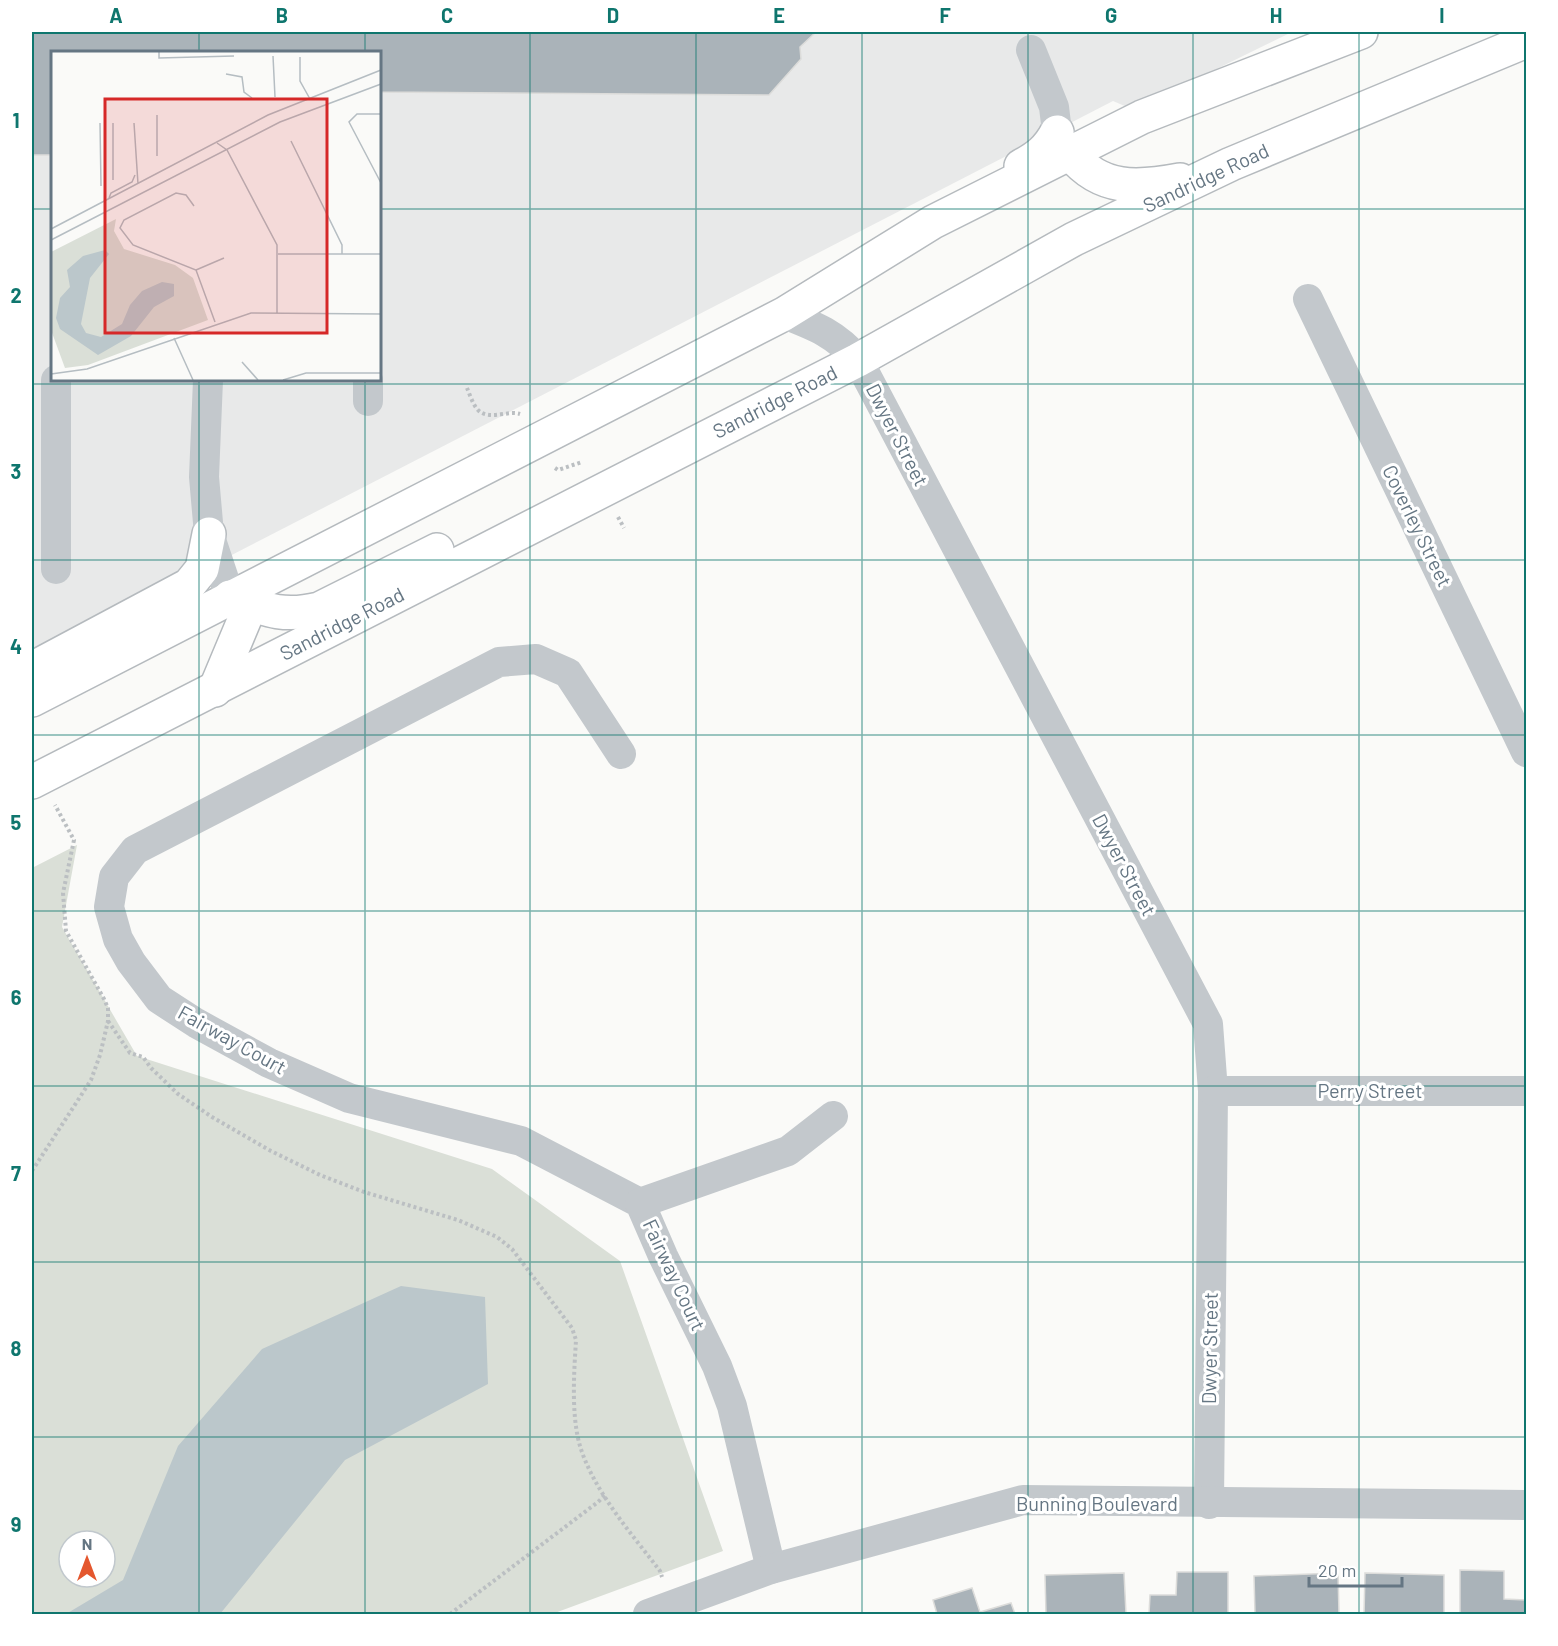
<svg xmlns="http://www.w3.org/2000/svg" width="1558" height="1646" font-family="Barlow,sans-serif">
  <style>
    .built { fill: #e8e9e9; fill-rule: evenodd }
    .green { fill: #dadfd7; fill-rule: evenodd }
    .water { fill: #bbc7cb }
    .building { fill: #aab3b9; stroke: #dcdcda; stroke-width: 1.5 }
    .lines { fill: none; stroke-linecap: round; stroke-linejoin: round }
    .major-casing { stroke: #b5babe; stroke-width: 36 }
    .path { stroke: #bbbfc2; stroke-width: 4; stroke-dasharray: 3 3; stroke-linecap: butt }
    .minor { stroke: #c3c8cc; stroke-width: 30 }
    .major { stroke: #fff; stroke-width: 33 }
    .grid { fill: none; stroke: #0f766e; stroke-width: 1.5; stroke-opacity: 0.55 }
    .labels { text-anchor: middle; stroke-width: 6; stroke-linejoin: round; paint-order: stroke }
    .street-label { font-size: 20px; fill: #657683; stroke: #fff }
    .inset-road { fill: none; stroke: #b5bdc2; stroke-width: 1.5 }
    .view { fill: #d62828; fill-opacity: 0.15; stroke: #d62828; stroke-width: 3 }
    .inset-edge { fill: none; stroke: #657683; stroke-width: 3 }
    .neatline { fill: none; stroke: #0f766e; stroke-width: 2 }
    .grid-label { font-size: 20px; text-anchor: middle; font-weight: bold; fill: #0f766e }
  </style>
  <rect width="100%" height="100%" fill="#fafaf8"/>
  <!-- built -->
  <path class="built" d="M 32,32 L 1292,32 L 1145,104 L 1127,107 L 1113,101 L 32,658 ZM 52,52 L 380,52 L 380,380 L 52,380 Z"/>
  <!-- green -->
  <path class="green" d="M 77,845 L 62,927 L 137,1056 L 492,1169 L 620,1261 L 723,1551 L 552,1614 L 32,1614 L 32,868 ZM 69,1541 L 105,1541 L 105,1577 L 69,1577 Z"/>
  <!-- water -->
  <path class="water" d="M 401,1286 L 485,1297 L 488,1384 L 345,1460 L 220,1614 L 66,1614 L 123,1580 L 178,1446 L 262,1349 Z"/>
  <!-- building -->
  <g class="building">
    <path d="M 32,32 L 816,32 L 800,47 L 801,59 L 769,95 L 380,92 L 380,52 L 52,52 L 52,155 L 32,155 Z"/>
    <path d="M 1460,1570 L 1504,1571 L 1504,1599 L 1526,1600 L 1526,1614 L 1460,1614 Z"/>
    <path d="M 1177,1572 L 1228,1572 L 1228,1614 L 1149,1614 L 1150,1595 L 1176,1595 Z"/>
    <path d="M 1124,1573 L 1126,1614 L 1046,1614 L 1045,1575 Z"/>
    <path d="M 1338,1573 L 1339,1614 L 1255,1614 L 1254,1576 Z"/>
    <path d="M 1365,1573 L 1444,1575 L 1444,1614 L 1364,1614 Z"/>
    <path d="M 972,1588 L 980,1612 L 1011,1603 L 1015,1614 L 937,1614 L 933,1600 Z"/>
  </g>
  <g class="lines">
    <!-- major casing -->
    <g class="major-casing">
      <g id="major">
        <path d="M 1071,154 C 1101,191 1138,188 1180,180"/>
        <path d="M 1021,166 C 1038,157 1048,149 1057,132"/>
        <path d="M 230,597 C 264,609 282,618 319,609 L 437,550"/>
        <path d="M 215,690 L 259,585"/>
        <path d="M 32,697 L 41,664 L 189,585 L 202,569 L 209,534"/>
        <path d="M 32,700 L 784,314 L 933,222 L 1142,117 L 1361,32"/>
        <path d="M 32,782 L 858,360 L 1074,239 L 1231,164 L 1526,41"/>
      </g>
    </g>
    <!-- path -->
    <g class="path">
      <path d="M 467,388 C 470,395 473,405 478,410 C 489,421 508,410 520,414"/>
      <path d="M 555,468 L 558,470 L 582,462"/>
      <path d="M 618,517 L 624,528"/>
      <path d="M 108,1021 L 130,1053 L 143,1057 L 151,1068 L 178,1094 L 212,1117 L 271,1151 L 320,1175 L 364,1192 L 458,1220 L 497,1237 L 512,1249 L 572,1328 L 576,1340 C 574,1373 571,1415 580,1446 C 594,1492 632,1534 660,1571 L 662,1577"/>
      <path d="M 32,1171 L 91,1080 L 100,1055 L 108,1021 L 108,1008 L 104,999 L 66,931 L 63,893 L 74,840 L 55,805"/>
      <path d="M 341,1614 L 353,1614"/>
      <path d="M 450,1614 L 598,1502 L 605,1495"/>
    </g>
    <!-- minor -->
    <g class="minor">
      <path d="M 1031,50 L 1054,107 L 1057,132 L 1070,153"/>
      <path d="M 1308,299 L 1526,752"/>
      <path d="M 784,314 C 815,326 836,334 858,360 L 1208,1024 L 1213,1091 L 1209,1504"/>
      <path d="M 56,380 L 56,569"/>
      <path d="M 208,380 L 204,477 L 209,534 L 230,597"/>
      <path d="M 368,380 L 368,401"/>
      <path d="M 621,754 L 568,673 L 536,659 L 499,662 L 135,850 L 114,877 L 109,907 L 118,939 L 131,962 L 159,999 L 196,1023 L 269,1063 L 349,1098 L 521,1141 L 640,1203 L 663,1256 L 717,1366 L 732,1406 L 771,1569"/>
      <path d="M 1213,1091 L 1526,1091"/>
      <path d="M 640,1203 L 788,1151 L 833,1116"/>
      <path d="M 648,1614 L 771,1569 L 1023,1500 L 1526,1505"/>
    </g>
    <!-- major -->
    <use href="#major" class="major"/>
  </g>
  <!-- grid -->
  <path class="grid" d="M 199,32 L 199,52M 365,32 L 365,52M 530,32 L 530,1614M 696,32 L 696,1614M 862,32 L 862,1614M 1028,32 L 1028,1614M 1193,32 L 1193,1614M 1359,32 L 1359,1614M 32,209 L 52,209M 380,209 L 1526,209M 199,380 L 199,1614M 365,380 L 365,1614M 32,384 L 1526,384M 32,560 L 1526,560M 32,735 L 1526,735M 32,911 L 1526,911M 32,1086 L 1526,1086M 32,1262 L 1526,1262M 32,1437 L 1526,1437"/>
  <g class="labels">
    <!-- street labels -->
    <g class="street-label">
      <text transform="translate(1206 178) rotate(-25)" y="7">Sandridge Road</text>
      <text transform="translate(775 402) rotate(-27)" y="7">Sandridge Road</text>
      <text transform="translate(897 435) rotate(63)" y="7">Dwyer Street</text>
      <text transform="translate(1417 526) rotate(64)" y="7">Coverley Street</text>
      <text transform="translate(342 624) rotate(-27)" y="7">Sandridge Road</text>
      <text transform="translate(1124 865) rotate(62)" y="7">Dwyer Street</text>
      <text transform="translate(232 1040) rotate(29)" y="7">Fairway Court</text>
      <text x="1370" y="1098">Perry Street</text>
      <text transform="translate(674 1275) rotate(65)" y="7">Fairway Court</text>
      <text transform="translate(1210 1348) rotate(-89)" y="7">Dwyer Street</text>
      <text x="1097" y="1511">Bunning Boulevard</text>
    </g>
  </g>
  <!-- overview -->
  <g transform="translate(51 51)">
    <rect width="330" height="330" fill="#fafaf8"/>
    <path d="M 65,168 L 63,180 L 73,198 L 124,214 L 142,227 L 157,269 L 37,314 L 14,317 L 0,279 L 0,201 Z" fill="#dadfd7"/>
    <path d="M 54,199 L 58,203 L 39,227 L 30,273 L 35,282 L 50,286 L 71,273 L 79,254 L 91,240 L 111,231 L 123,233 L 123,245 L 103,256 L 80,285 L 47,304 L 9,278 L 5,267 L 9,247 L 19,236 L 16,219 L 32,205 Z" fill="#bbc7cb"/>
    <path class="inset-road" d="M 108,1 L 108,7 L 183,5M 222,5 L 224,46M 249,6 L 249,30 L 259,48M 175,23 L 191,26 L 193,41 L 201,47M 330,63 L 306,63 L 298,71 L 330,132M 106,64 L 106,105M 49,72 L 50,135M 62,72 L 62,129M 83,72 L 87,133M 240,90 L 291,194 L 291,203M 166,92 L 176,99 L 226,194 L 226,262M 58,147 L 60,142 L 81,131 L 84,124M 143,155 L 135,144 L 125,142 L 73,169 L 69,177 L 82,194 L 145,219 L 164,271M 0,178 L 217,64 L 330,19M 0,189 L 229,71 L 330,33M 227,203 L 330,203M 145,219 L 173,207M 123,287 L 142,329M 191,311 L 207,329M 0,323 L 36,318 L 200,262 L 330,263M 232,329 L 255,322 L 330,322"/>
    <path class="view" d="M 54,48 L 276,48 L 276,282 L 54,282 Z"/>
    <rect width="330" height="330" class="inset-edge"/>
  </g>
  <!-- border -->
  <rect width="1558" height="1646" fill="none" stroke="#ffffff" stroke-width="66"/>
  <!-- north arrow -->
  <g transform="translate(87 1559)"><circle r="28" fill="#ffffff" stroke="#c1c8cd" stroke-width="1.5"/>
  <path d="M0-4.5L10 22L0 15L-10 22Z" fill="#e4572e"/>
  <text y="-9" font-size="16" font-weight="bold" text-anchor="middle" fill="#657683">N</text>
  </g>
  <!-- scale -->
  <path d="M1309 1577v9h93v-9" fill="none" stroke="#657683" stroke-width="3"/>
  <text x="1318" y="1577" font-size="18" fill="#657683" stroke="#ffffff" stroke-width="4.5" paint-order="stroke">20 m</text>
  <rect x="33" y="33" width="1492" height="1580" class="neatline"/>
  <g class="grid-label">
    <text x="116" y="23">A</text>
    <text x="282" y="23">B</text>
    <text x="447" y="23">C</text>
    <text x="613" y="23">D</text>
    <text x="779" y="23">E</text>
    <text x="945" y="23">F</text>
    <text x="1111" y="23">G</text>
    <text x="1276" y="23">H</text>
    <text x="1442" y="23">I</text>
    <text x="16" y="128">1</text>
    <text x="16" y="303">2</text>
    <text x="16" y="479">3</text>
    <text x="16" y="654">4</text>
    <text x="16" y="830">5</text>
    <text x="16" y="1005">6</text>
    <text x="16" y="1181">7</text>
    <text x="16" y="1356">8</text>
    <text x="16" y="1532">9</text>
  </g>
</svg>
